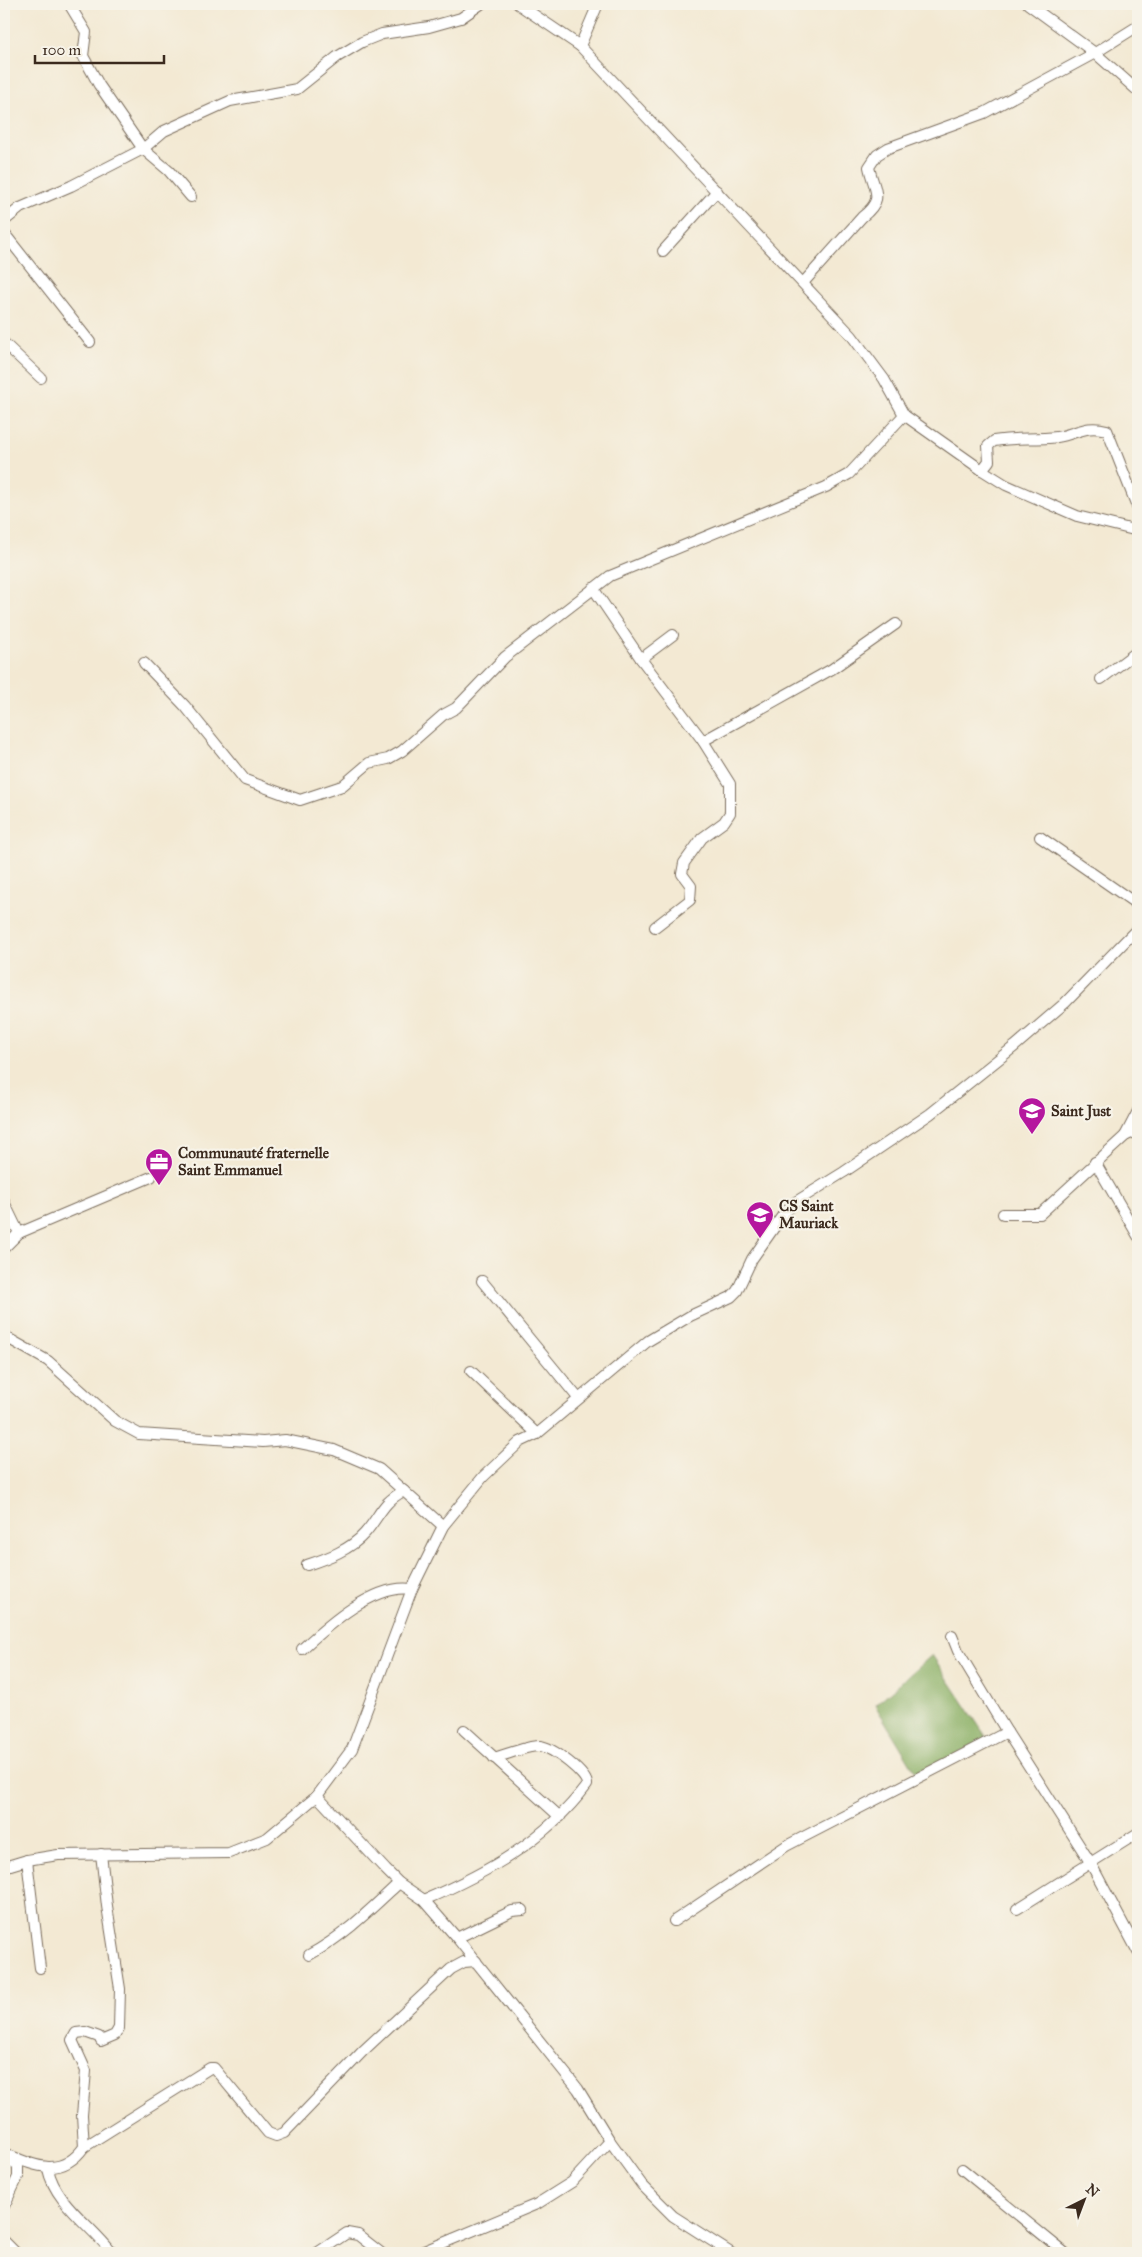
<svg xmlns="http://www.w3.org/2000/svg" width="1142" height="2257" font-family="'IM FELL Great Primer',serif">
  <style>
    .forest { fill: #89af64; stroke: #626c41 }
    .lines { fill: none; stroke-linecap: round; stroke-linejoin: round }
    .street-casing { stroke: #7b6d5d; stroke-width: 12 }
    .street { stroke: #fff; stroke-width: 10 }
    .labels { text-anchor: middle; stroke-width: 4.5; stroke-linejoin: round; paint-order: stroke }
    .poi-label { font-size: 15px; font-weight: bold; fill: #3b2a1e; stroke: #f7f3e8; text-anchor: start }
  </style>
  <rect width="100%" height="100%" fill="#f7f3e8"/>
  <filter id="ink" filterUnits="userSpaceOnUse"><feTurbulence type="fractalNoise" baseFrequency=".02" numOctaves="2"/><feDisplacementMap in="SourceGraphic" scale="10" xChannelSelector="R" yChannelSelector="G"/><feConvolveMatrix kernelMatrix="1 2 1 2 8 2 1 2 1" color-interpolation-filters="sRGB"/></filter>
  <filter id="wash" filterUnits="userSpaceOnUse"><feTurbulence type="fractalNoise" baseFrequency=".0096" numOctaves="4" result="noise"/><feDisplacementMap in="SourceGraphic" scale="20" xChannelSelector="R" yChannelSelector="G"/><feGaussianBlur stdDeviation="1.12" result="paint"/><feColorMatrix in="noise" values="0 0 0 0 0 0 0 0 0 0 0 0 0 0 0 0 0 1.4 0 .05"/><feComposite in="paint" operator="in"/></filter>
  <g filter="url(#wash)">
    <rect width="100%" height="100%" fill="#f3e9d3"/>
    <!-- forest -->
    <path class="forest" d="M 932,1655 L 987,1738 L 918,1776 L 875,1705 Z"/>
  </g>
  <g filter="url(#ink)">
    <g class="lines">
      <!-- street casing -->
      <g class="street-casing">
        <g id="street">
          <path d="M 69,4 L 86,32 L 83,56 L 99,85 L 143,149 L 169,171 L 191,197"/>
          <path d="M 518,4 L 580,46 L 852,336 L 884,379 L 904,415 L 982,470 L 1006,485 L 1077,516 L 1138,531"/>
          <path d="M 1028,4 L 1095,53 L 1138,91"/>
          <path d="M 580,46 L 598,4"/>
          <path d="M 4,221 L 20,208 L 71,186 L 143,149 L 164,131 L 230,101 L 297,89 L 337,57 L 362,42 L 382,34 L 429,27 L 461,18 L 481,4"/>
          <path d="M 4,233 L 90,342"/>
          <path d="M 663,251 L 717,191"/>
          <path d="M 803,283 L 862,217 C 886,198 874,191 869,167 L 877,155 L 888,148 L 984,113 L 1095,53 L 1138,26"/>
          <path d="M 4,343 L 41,378"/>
          <path d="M 982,470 L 989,461 L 988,446 L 994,441 C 1015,437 1036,440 1057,437 C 1077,434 1085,424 1107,430 L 1138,509"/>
          <path d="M 593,588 L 641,659 L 703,741 L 730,784 L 730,813 L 724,822 L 702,838 L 684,863 L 682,874 L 691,886 L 690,900 L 655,927"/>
          <path d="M 641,659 L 673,635"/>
          <path d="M 144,663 L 185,706 L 245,780 L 300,800 L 342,786 L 369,763 L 388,759 L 402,751 L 443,715 L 456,708 L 505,657 L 610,576 L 826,487 L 849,474 L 904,415"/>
          <path d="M 1101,679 L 1138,651"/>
          <path d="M 703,741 L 832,669 L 896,624"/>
          <path d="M 1040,837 L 1138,905"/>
          <path d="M 1125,1136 L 1138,1111"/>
          <path d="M 1095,1162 L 1138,1236"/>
          <path d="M 4,1202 L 19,1233"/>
          <path d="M 1003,1214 L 1040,1214 L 1125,1136 L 1138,1130"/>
          <path d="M 4,1248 L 19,1233 L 151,1177"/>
          <path d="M 482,1281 L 578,1398"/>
          <path d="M 4,1336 L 48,1361 L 115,1421 L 139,1434 L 263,1442 L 285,1440 L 334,1450 L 379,1469 L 443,1526"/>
          <path d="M 471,1371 L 537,1434"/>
          <path d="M 307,1565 C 328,1558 350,1550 365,1533 C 380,1516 382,1502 404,1491"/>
          <path d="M 952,1636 L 958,1651 L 1007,1732 L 1090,1862 L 1138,1952"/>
          <path d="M 302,1649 C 328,1625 375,1583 412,1589"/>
          <path d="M 464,1730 L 560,1817"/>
          <path d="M 317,1796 L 386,1870 L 399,1883 L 424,1900 L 457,1938 L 578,2089 L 610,2141 L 642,2185 L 673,2216 L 731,2253"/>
          <path d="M 27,1860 L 40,1968"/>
          <path d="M 4,1867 L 27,1860 L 58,1855 L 229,1853 L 267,1838 L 317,1796 L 352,1749 L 412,1589 L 443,1526 L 483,1477 L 520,1442 L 537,1434 L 648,1341 L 690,1316 L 731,1297 L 737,1291 L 752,1259 L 785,1212 L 797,1201 L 844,1172 L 930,1114 L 1015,1046 L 1065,1003 L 1138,928"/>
          <path d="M 424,1900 C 487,1873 545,1841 587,1785 C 588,1774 552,1747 540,1746 C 529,1745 506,1755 494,1758"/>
          <path d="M 1017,1909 L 1138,1833"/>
          <path d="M 674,1921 L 786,1846 L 1007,1732"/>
          <path d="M 457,1938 L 512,1911 L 523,1910"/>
          <path d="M 309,1955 C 344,1936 370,1910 399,1883"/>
          <path d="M 84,2147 L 210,2068 L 214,2068 L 268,2133 L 276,2136 L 284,2133 L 363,2051 L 451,1969 L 464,1962 L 476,1961"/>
          <path d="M 4,2153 C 35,2166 61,2179 84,2147 L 82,2115 L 86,2071 L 72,2040 L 76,2033 L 85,2032 L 99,2037 L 101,2041 L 115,2035 L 119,2028 L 120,1989 L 107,1906 L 101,1854"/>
          <path d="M 4,2166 L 18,2159 L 18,2177 L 4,2206"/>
          <path d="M 48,2169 C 55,2203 92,2226 112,2253"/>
          <path d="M 962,2169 L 1065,2253"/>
          <path d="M 4,2241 L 16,2253"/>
          <path d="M 317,2253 L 347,2233 L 358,2235 L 381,2253"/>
          <path d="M 419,2253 L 537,2204 L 572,2182 L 610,2141"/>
        </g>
      </g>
      <!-- street -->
      <use href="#street" class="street"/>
    </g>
  </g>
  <!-- icons -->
  <defs>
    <g id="school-pin" transform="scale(1.4375)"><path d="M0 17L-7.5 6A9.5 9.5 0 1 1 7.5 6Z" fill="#b5179e" stroke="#f7f3e8"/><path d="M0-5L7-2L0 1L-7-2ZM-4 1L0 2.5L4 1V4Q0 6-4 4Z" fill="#fff"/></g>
    <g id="office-pin" transform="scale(1.4375)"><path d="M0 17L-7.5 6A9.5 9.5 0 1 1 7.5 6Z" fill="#b5179e" stroke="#f7f3e8"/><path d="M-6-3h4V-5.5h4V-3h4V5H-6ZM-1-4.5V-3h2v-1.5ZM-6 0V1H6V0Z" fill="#fff"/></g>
  </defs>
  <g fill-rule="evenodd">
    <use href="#school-pin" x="1032" y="1111"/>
    <use href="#office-pin" x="159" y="1162"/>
    <use href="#school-pin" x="760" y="1215"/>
  </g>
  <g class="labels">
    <!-- poi labels -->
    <g class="poi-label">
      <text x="1051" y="1116">Saint Just</text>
      <text x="178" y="1158">Communauté fraternelle<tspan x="178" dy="17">Saint Emmanuel</tspan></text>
      <text x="779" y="1211">CS Saint<tspan x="779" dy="17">Mauriack</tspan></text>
    </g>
  </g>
  <!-- margin -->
  <rect width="1142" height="2257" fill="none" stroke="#f7f3e8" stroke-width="20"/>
  <!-- north arrow -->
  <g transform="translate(1084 2200) rotate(42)" stroke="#f7f3e8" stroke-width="4" paint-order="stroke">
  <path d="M0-4L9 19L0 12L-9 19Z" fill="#3b2a1e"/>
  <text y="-8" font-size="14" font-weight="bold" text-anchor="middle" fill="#3b2a1e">N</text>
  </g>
  <!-- scale -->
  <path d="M35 55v8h129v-8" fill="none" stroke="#3b2a1e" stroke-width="2.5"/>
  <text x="42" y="55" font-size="15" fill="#3b2a1e" stroke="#f7f3e8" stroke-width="4" paint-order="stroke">100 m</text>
</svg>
